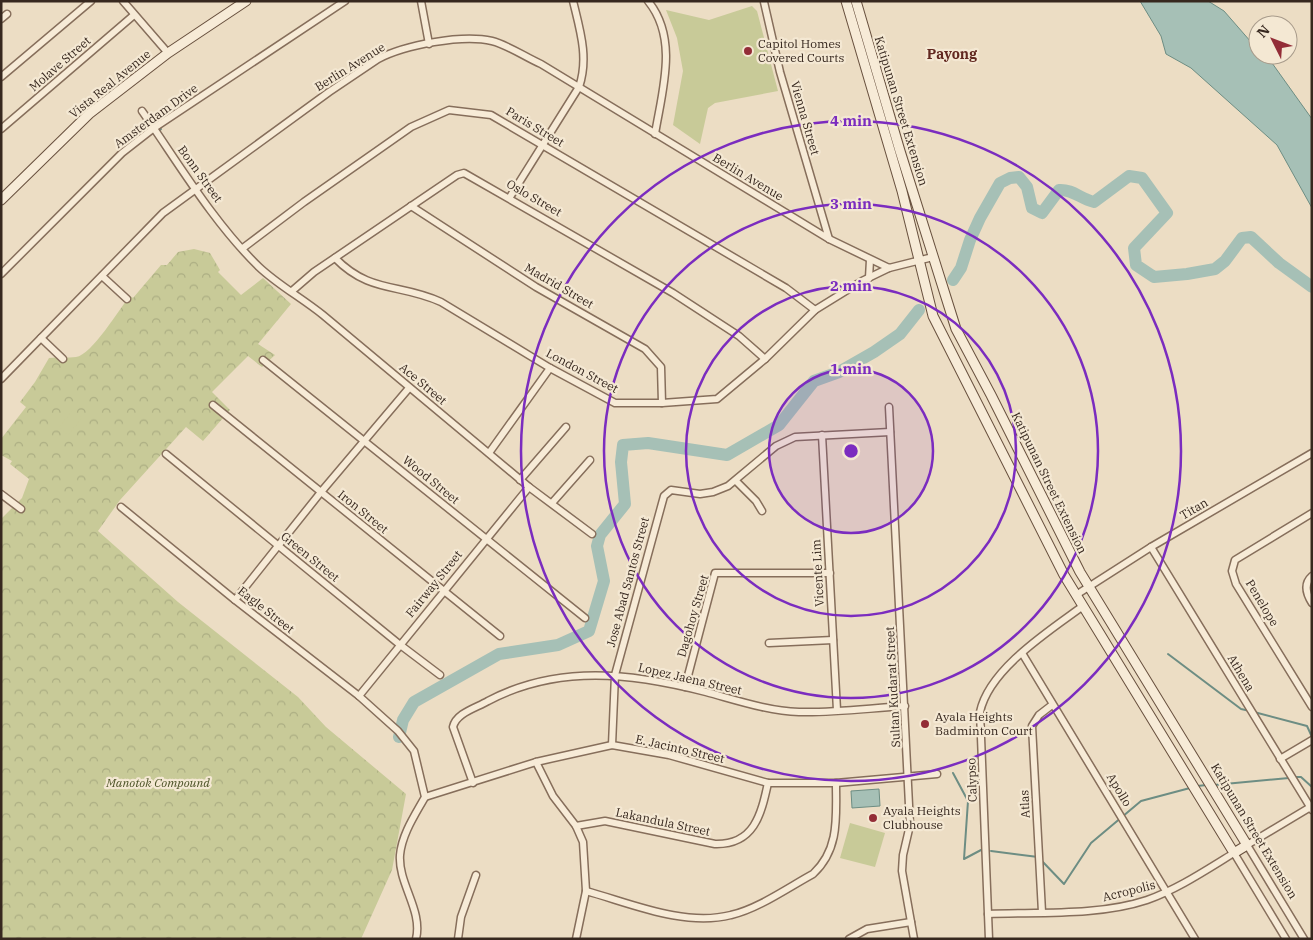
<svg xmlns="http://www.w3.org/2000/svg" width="1313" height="940" font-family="'IBM Plex Serif',serif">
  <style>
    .forest { fill: url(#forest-crowns) }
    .green { fill: #c8ca98 }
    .water { fill: #a6c0b6; stroke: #6d8d83 }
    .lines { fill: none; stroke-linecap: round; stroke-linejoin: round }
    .stream { stroke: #6d8d83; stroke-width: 2 }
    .river { stroke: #a6c0b6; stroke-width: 12 }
    .street-casing { stroke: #866e5b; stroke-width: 9 }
    .secondary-casing { stroke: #68503e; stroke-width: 11 }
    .street { stroke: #f7ebd7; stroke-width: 6 }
    .secondary { stroke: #f7ebd7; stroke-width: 9 }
    .ring { fill: none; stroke: #7b2cbf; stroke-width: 2.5 }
    .poi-dot { fill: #932d37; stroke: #f4e8d3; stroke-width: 2 }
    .labels { text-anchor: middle; stroke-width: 4.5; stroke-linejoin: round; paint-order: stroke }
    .poi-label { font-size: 12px; fill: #37281f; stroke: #f4e8d3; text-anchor: start }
    .street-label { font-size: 12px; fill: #37281f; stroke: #f4e8d3 }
    .park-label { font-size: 12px; font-style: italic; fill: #4b5226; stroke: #f4e8d3 }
    .neighbourhood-label { font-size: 14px; font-weight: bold; fill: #622820; stroke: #f4e8d3 }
    .centre { fill: #7b2cbf; stroke: #f4e8d3; stroke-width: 2.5 }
    .ring-label { font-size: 15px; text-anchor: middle; font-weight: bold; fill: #7b2cbf; stroke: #f4e8d3; stroke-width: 4.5; stroke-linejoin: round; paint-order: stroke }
  </style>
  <defs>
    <pattern id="forest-crowns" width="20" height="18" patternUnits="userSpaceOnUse" patternTransform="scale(1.25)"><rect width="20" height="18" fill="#c8ca98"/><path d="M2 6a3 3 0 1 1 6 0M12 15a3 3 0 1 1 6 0" fill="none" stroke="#acae83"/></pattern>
  </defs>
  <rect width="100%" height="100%" fill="#ecddc4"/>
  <!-- forest -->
  <path class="forest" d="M 194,249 L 210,253 L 220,270 L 218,272 L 241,295 L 263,278 L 291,304 L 258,344 L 275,355 L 262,367 L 248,356 L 212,392 L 230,410 L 203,441 L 186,427 L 120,500 L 98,531 L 178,602 L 298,697 L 326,727 L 406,794 L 392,870 L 361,939 L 1,939 L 1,519 L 22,498 L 29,479 L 10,464 L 12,461 L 1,455 L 1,439 L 26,407 L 20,402 L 35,382 L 49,358 C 58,357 68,358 76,357 C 92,355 119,309 130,296 L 133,298 L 161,265 L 167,265 L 178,252 Z"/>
  <!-- green -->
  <g class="green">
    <path d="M 752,6 L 757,11 L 778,91 L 715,103 L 708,108 L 700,144 L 673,125 L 683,71 L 677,38 L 666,10 L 709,20 Z"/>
    <path d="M 73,410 L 82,418 L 68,435 L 59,427 Z"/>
    <path d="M 850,823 L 885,833 L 875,867 L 840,858 Z"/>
  </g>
  <!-- water -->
  <g class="water">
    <path d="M 1140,1 L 1208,1 L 1224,11 L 1258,50 L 1258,55 L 1263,55 L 1272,63 L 1312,119 L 1312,208 L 1277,145 L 1191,68 L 1166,54 L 1161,36 Z"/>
    <path d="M 879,789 L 880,806 L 852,808 L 851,791 Z"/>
  </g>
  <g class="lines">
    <!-- stream -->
    <g class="stream">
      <path d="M 160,130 L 161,129"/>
      <path d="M 1168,654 L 1241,709 L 1250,711"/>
      <path d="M 1254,712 L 1307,726 L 1312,737"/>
      <path d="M 953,773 L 968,801 L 964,859 L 981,850"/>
      <path d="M 1294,777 L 1301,777 L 1312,787"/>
      <path d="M 1214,785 L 1289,778"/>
      <path d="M 1197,786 L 1207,785"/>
      <path d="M 991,851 L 1038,857"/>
      <path d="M 1041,860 L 1064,884 L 1091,843 L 1141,801 L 1190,788"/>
    </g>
    <!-- river -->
    <g class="river">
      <path d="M 953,280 L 961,268 L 970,240 L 980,218 L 1000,183 L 1010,178 L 1019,177 L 1027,187 L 1032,208 L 1042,213 L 1059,190 C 1072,189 1081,199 1094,202 L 1129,176 L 1142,178 L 1167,213 L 1134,248 L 1136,265 L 1154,277 L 1187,274 L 1215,269 L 1225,261 L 1242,238 L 1251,237 L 1279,263 L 1312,287"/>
      <path d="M 399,737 L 403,720 L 414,702 L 499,654 L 558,645 L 589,631 L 604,581 L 597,546 L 600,535 L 625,504 L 621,462 L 623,445 L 648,443 L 727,455 L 779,425 L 814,381 L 839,372 L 874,352 L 900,334 L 919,310"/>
    </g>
    <!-- street casing -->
    <g class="street-casing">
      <g id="street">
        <path d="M 123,1 L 168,53"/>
        <path d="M 421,1 L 429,44"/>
        <path d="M 648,1 C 679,39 662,91 655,134"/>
        <path d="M 764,2 L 780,72 L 829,239"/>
        <path d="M 1,19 L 7,14"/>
        <path d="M 1,77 L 91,1"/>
        <path d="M 142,111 C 179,164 213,222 259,267 C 278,285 302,298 323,315 L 529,487 L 592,534"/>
        <path d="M 1,129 L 134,15"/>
        <path d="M 510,197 L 579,87 C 589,58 580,30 573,1"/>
        <path d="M 411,206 L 536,287 L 645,349 L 661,367 L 662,403"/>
        <path d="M 243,248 L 304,202 L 411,127 L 449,110 L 491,115 L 786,288 L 815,310"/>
        <path d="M 335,258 C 370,294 400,283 441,302 L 550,368 L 615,403 L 662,403 L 717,399 L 765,359 L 815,310 L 862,281 L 889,268"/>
        <path d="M 1,274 L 122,153 L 154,128 L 345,1"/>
        <path d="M 102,276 L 127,299"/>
        <path d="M 869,278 L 870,260"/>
        <path d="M 292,291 L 314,272 L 457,175 L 464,173 L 673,293 L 739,336 L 765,359"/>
        <path d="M 41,338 L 63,359"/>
        <path d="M 263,360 L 585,618"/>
        <path d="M 1,379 L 163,213 L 329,92 L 378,59 C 405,45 462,34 492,41 C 508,45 525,57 541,64 L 829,239 L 889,268 L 933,257"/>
        <path d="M 213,405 L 500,636"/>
        <path d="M 889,407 L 910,825 L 903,855 L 902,871 L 914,939"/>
        <path d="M 822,435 L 837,710"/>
        <path d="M 489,453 L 550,368"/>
        <path d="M 166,454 L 399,644 L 440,675"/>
        <path d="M 520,480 L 566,427"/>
        <path d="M 736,481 L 756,501 L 762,511"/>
        <path d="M 1,494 L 21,509"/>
        <path d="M 552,503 L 590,460"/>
        <path d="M 121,507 L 235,600 L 359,696 L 398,731 L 414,751 L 425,797 C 415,815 402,834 400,855 C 398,884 423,910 416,939"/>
        <path d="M 1312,513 L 1235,560 L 1232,571 L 1236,584 L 1312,707"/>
        <path d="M 1151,547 L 1312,810"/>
        <path d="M 1312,576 C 1303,584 1307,595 1312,603"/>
        <path d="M 1076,595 L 1151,547 L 1312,453"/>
        <path d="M 235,600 L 321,492 L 409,388"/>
        <path d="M 769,643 L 833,640"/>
        <path d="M 1022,653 L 1195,939"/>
        <path d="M 685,687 L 715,573 L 830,573"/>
        <path d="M 359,696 L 529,487"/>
        <path d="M 612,745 L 615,675 L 664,496 L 671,490 L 700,494 L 713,492 L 728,486 L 776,446 L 795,437 L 890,432"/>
        <path d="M 1280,759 L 1312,740"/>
        <path d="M 536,762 L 553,796 L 576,826 L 583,842 L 586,891 L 576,939"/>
        <path d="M 473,783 L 453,727 C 456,713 476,708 488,701 C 558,664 632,673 706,692 C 736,700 768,711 799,712 C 834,713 870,708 905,706"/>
        <path d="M 425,797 L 536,762 L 612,745 L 669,755 L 768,783 L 836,783 L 937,774"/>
        <path d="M 576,826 L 605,821 L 715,844 C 754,845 761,815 768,783"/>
        <path d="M 586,891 C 630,903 684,927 731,915 C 758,909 789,887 813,874 C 840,849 836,816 836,783"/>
        <path d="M 1042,912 L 1032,726 L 1039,715 L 1052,705"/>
        <path d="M 988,914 C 1039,912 1099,916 1147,900 C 1178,889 1206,870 1234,853 L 1286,939"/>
        <path d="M 458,939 L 461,917 L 476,875"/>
        <path d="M 849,939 L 867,929 L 911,922"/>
        <path d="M 989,939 L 980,712 C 989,669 1049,631 1083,606"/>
        <path d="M 1304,939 L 1247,845 L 1312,806"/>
      </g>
    </g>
    <!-- secondary casing -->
    <g class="secondary-casing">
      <g id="secondary">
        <path d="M 846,1 L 902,191 L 933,316 L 1064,575 L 1234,853 L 1247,845 L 1080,572 L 991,395 L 956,329 L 900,151 L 856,1"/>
        <path d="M 1,200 L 89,114 L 168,53 L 246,1"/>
      </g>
    </g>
    <!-- street -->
    <use href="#street" class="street"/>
    <!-- secondary -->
    <use href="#secondary" class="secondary"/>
  </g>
  <!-- distance rings -->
  <circle cx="851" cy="451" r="82" fill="#7b2cbf" fill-opacity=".12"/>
  <g class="ring">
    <circle cx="851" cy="451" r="82"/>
    <circle cx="851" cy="451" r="165"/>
    <circle cx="851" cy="451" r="247"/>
    <circle cx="851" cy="451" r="330"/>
  </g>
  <!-- markers -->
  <g class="poi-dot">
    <circle cx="748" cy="51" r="5"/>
    <circle cx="925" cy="724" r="5"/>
    <circle cx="873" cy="818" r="5"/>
  </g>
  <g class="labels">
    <!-- poi labels -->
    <g class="poi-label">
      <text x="758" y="48">Capitol Homes<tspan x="758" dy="14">Covered Courts</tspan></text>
      <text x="935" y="721">Ayala Heights<tspan x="935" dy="14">Badminton Court</tspan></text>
      <text x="883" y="815">Ayala Heights<tspan x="883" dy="14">Clubhouse</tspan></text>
    </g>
    <!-- street labels -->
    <g class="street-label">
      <text transform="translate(60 64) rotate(-41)" y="4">Molave Street</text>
      <text transform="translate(350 67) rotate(-32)" y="4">Berlin Avenue</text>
      <text transform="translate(110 84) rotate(-39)" y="4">Vista Real Avenue</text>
      <text transform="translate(901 111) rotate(73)" y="4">Katipunan Street Extension</text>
      <text transform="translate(156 116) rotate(-36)" y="4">Amsterdam Drive</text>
      <text transform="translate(805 118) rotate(74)" y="4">Vienna Street</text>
      <text transform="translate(535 127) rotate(31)" y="4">Paris Street</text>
      <text transform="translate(200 174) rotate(54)" y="4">Bonn Street</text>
      <text transform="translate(748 177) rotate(31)" y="4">Berlin Avenue</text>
      <text transform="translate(534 198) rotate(30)" y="4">Oslo Street</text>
      <text transform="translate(559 286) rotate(30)" y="4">Madrid Street</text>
      <text transform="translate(582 371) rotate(28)" y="4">London Street</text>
      <text transform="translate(423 384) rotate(40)" y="4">Ace Street</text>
      <text transform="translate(431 480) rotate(39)" y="4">Wood Street</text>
      <text transform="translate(1049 483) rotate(64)" y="4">Katipunan Street Extension</text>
      <text transform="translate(1194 509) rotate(-30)" y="4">Titan</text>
      <text transform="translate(363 512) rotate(39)" y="4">Iron Street</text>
      <text transform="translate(310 557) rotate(39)" y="4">Green Street</text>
      <text transform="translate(818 573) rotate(-93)" y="4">Vicente Lim</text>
      <text transform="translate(628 582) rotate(-75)" y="4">Jose Abad Santos Street</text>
      <text transform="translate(434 584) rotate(-51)" y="4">Fairway Street</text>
      <text transform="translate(1262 603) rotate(59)" y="4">Penelope</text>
      <text transform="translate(266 610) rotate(38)" y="4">Eagle Street</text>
      <text transform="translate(693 616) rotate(-74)" y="4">Dagohoy Street</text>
      <text transform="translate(1241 673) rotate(59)" y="4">Athena</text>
      <text transform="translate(690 679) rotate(13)" y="4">Lopez Jaena Street</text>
      <text transform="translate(893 687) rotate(-93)" y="4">Sultan Kudarat Street</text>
      <text transform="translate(680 749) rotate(13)" y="4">E. Jacinto Street</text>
      <text transform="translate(972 780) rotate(-92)" y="4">Calypso</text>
      <text transform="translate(1119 790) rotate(59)" y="4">Apollo</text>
      <text transform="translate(1025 804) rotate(-93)" y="4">Atlas</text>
      <text transform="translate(663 822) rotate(12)" y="4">Lakandula Street</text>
      <text transform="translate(1254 831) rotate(59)" y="4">Katipunan Street Extension</text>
      <text transform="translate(1129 891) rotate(-14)" y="4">Acropolis</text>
    </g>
    <!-- park labels -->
    <g class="park-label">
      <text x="158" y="787">Manotok Compound</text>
    </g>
    <!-- neighbourhood labels -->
    <g class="neighbourhood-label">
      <text x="952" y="59">Payong</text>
    </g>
  </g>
  <circle cx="851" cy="451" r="8" class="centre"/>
  <g class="ring-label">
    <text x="851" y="126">4 min</text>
    <text x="851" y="209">3 min</text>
    <text x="851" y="291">2 min</text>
    <text x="851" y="374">1 min</text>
  </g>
  <!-- border -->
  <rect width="1313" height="940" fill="none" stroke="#37281f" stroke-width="5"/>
  <!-- north arrow -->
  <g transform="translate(1273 40) rotate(312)"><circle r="24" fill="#f4e8d3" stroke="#a89b8b"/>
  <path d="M0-4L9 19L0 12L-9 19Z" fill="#932d37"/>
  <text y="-8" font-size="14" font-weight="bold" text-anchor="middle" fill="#37281f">N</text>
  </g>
</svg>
